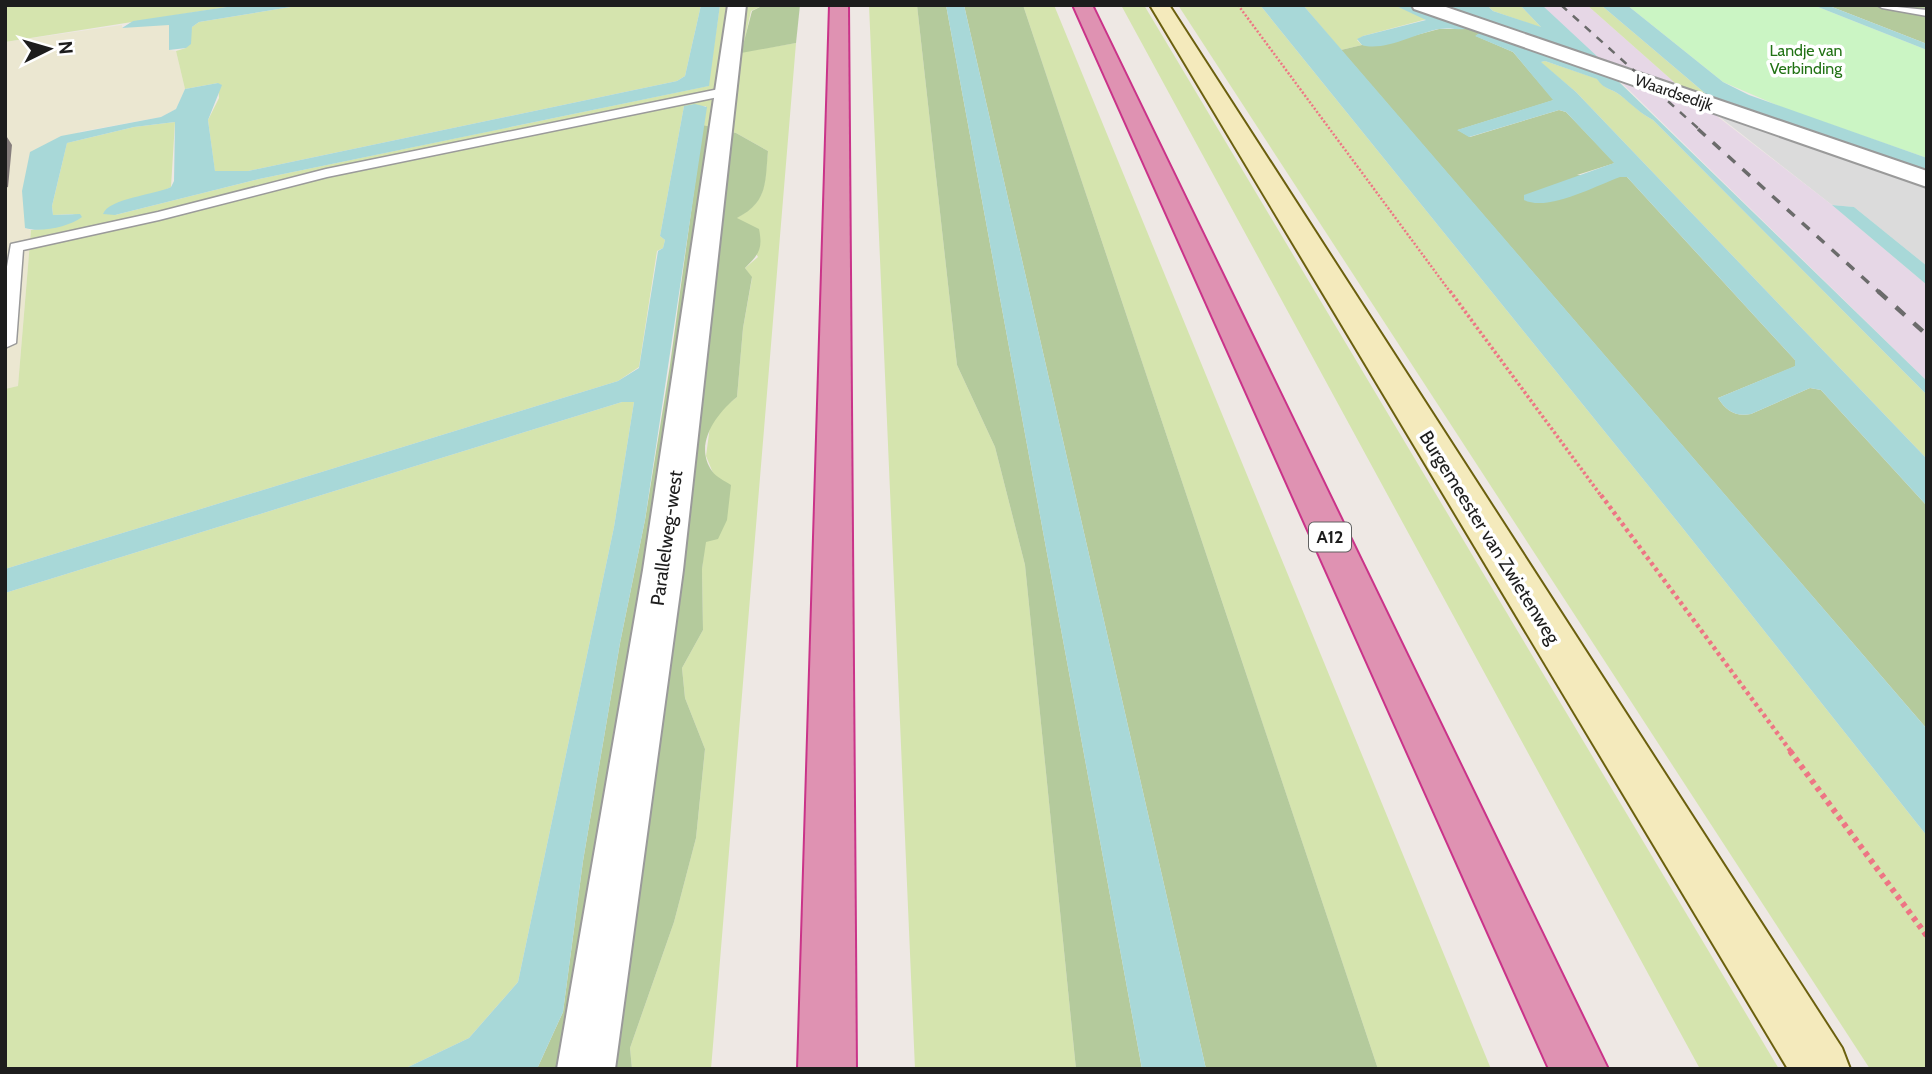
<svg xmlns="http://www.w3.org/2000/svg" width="1932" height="1074" font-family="Cabin,sans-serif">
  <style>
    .residential { fill: #dbdbdb }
    .industrial { fill: #e6d7e6 }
    .farmland { fill: #ebe7d1 }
    .grass { fill: #d5e4ae }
    .forest { fill: #b4ca9c }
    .park { fill: #cbf5c4 }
    .water { fill: #a8d8d8 }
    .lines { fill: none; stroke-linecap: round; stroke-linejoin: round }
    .service-casing { stroke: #9a9a9a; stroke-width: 3 }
    .minor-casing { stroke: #9a9a9a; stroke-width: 4 }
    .secondary-casing { stroke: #6b600e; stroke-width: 4 }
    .motorway-casing { stroke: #ca3389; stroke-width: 4 }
    .path-far3 { stroke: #ee7584; stroke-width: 2.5; stroke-dasharray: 2 2; stroke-linecap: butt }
    .path-far2 { stroke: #ee7584; stroke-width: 3.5; stroke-dasharray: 2.5 2.5; stroke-linecap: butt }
    .path-far1 { stroke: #ee7584; stroke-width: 4.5; stroke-dasharray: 3.5 3.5; stroke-linecap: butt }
    .path { stroke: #ee7584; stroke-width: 6; stroke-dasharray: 4.5 4.5; stroke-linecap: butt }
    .service { fill: #fff; fill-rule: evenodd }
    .minor { fill: #fff; fill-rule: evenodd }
    .secondary { fill: #f4eabc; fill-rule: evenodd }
    .motorway { fill: #df92b2; fill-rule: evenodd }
    .rail-far2 { stroke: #6b6b6b; stroke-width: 2.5; stroke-dasharray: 8 8; stroke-linecap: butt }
    .rail-far1 { stroke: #6b6b6b; stroke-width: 3.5; stroke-dasharray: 10 10; stroke-linecap: butt }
    .rail { stroke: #6b6b6b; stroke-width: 4.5; stroke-dasharray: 12 12; stroke-linecap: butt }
    .shaded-wall { fill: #857d7c }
    .labels { text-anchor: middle; stroke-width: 7; stroke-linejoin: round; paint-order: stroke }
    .far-park-label { font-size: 16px; fill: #227215; stroke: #fff }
    .far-street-label { font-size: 16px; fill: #1d1d1d; stroke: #fff }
    .shield { fill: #fff; stroke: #616161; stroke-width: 2 }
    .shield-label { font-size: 18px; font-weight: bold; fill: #1d1d1d }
    .street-label { font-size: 19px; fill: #1d1d1d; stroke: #fff }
  </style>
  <rect width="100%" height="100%" fill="#eee8e4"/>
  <!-- residential -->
  <path class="residential" d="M 1716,114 L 1927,188 L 1927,266 L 1854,207 L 1832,205 Z"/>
  <!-- industrial -->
  <path class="industrial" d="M 1542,5 L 1587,5 L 1683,90 L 1832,205 L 1927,285 L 1927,381 Z"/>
  <!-- farmland -->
  <path class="farmland" d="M 160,24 L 169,25 L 170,50 L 176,51 L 185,89 L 176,109 L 161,117 L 79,132 L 25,228 L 31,230 L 18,386 L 5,389 L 5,42 L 122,25 L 122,28 Z"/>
  <!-- grass -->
  <g class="grass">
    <path d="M 5,5 L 240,5 L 5,42 Z"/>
    <path d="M 303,5 L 701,5 L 685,76 L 677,81 L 248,171 L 215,172 L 208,120 L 219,98 L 218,83 L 185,89 L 176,51 L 186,48 L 192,27 L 199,22 Z"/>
    <path d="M 720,5 L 764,5 L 751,11 L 742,52 L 796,43 L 711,1069 L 632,1069 L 630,1048 L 674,922 L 696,838 L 705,749 L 685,698 L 682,668 L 703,630 L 702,569 L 713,473 L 706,456 L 710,426 L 722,409 L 737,397 L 743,328 L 752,278 L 745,268 L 758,257 L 736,218 C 768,202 764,184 768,151 L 736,133 L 703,125 L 706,106 L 684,106 L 660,236 L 665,240 L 663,248 L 657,251 L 639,367 L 618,381 L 5,569 L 5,389 L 18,386 L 31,230 L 44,229 L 75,214 L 53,215 L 52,206 L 67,143 L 134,127 L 175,122 L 171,187 L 115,215 L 259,179 L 708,86 Z"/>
    <path d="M 869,5 L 917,5 L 957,365 L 995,447 L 1025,565 L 1076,1069 L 915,1069 Z"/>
    <path d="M 1023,5 L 1054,5 L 1491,1069 L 1378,1069 Z"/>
    <path d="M 1121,5 L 1144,5 L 1779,1069 L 1700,1069 Z"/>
    <path d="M 1178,5 L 1260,5 L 1681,526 L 1927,836 L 1927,1069 L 1870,1069 Z"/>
    <path d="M 1303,5 L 1394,5 L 1427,19 L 1363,36 L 1357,40 L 1362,45 L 1341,50 Z"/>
    <path d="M 1487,5 L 1520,5 L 1542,28 L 1493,11 Z"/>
    <path d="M 1587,5 L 1601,5 L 1706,94 L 1927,172 L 1927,188 L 1716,114 L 1683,90 Z"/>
    <path d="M 1545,61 L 1598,79 C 1604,90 1611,88 1620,95 C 1632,104 1640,113 1653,120 L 1927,395 L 1927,459 L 1576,92 L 1540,62 Z"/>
    <path d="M 622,402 L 634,402 L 614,527 L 518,982 L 469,1038 L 404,1069 L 5,1069 L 5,593 Z"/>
  </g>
  <!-- forest -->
  <g class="forest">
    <path d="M 764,5 L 800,5 L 796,43 L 741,53 L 752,11 Z"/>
    <path d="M 917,5 L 946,5 L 1142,1069 L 1076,1069 L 1025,565 L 995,447 L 957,365 Z"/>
    <path d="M 964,5 L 1023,5 L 1378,1069 L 1206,1069 Z"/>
    <path d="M 1827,5 L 1927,5 L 1927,44 Z"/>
    <path d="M 1439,29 L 1470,29 L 1481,32 L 1476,36 L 1513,52 L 1554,100 L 1458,130 L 1470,137 L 1559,110 L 1566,112 L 1615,163 L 1577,175 L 1627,177 L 1795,360 L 1796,366 L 1718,398 C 1726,411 1736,417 1751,414 L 1810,388 L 1821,390 L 1927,506 L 1927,729 L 1341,50 L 1362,45 L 1375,46 Z"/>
    <path d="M 703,125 L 736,133 L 768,151 C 765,183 768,202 737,218 L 759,229 C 763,249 759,254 745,268 L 752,277 L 743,328 L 737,397 C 717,413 693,444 712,471 C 716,477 725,481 731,485 L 727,520 L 718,539 L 706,542 L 702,569 L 703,630 L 682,668 L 685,698 L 705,749 L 696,838 L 674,922 L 630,1048 L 632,1069 L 537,1069 L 563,1012 L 583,861 L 620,643 L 645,520 L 670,365 Z"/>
  </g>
  <!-- park -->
  <path class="park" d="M 1627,5 L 1813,5 L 1927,50 L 1927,158 L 1786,109 L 1723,82 Z"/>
  <!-- water -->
  <g class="water">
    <path d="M 240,5 L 303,5 L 199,22 L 192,27 L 191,44 L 186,48 L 169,50 L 169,25 L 122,28 L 133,21 Z"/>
    <path d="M 701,5 L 720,5 L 709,86 L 259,179 L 115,215 L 103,214 C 109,198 155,195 171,187 L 174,181 L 175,122 L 134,127 L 67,143 L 52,206 L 53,215 L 80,214 L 82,217 C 69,227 40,233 25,228 L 22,191 L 30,152 L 61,136 L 161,117 L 176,109 L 185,89 L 218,83 L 222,85 L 208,120 L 215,171 L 248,171 L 677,81 L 685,76 Z"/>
    <path d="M 946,5 L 964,5 L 1206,1069 L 1142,1069 Z"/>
    <path d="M 1260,5 L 1303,5 L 1927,729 L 1927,836 L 1681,526 Z"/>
    <path d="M 1394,5 L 1416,6 L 1472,28 C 1461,31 1451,27 1439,29 C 1416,33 1384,52 1362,45 L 1357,39 L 1363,36 L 1426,20 Z"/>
    <path d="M 1441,5 L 1487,5 L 1493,11 L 1541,27 L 1520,5 L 1542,5 L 1601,60 Z"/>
    <path d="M 1601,5 L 1627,5 L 1723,82 L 1749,95 L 1927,158 L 1927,172 L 1706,94 Z"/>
    <path d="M 1813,5 L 1827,5 L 1927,44 L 1927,50 Z"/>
    <path d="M 1481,32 L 1492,33 L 1616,79 L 1927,381 L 1927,395 L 1653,120 C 1640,113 1631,104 1620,95 C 1611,88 1604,90 1597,79 L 1545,61 L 1541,62 L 1576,92 L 1927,459 L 1927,506 L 1821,390 L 1810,388 L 1751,414 C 1736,417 1726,411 1718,398 L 1795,366 L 1795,360 L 1627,177 L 1620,177 C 1595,186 1548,212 1524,200 L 1524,195 L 1614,163 L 1566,112 L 1559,110 L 1469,137 L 1457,130 L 1553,100 L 1513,52 L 1475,36 Z"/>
    <path d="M 695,104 L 707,107 L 645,520 L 620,643 L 583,861 L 563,1012 L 537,1069 L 404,1069 L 469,1038 L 518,982 L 614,527 L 634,402 L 622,402 L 5,593 L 5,569 L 618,381 L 639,368 L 658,251 L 663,248 L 665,240 L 660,236 L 684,106 Z"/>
    <path d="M 1832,205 L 1854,207 L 1927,266 L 1927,285 Z"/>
  </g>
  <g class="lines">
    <!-- service casing -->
    <g class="service-casing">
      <g id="service">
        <path d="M 1877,5 L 1927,10 L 1927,16 L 1882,8 Z"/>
        <path d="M 724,88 L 728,89 L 728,95 L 327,177 L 159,220 L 23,250 L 16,343 L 5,348 L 5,278 L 11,244 L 158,212 L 326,169 Z"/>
      </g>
    </g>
    <!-- minor casing -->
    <g class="minor-casing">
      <g id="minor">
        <path d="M 728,5 L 746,5 L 683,570 L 615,1069 L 557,1069 L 643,570 Z"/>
        <path d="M 1412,5 L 1440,5 L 1927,171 L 1927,187 L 1414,9 Z"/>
      </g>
    </g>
    <!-- secondary casing -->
    <g class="secondary-casing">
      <path id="secondary" d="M 1150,5 L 1169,5 L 1842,1048 L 1850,1069 L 1788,1069 Z"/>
    </g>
    <!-- motorway casing -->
    <g class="motorway-casing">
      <g id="motorway">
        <path d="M 830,5 L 848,5 L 856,1069 L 798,1069 Z"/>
        <path d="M 1073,5 L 1092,5 L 1608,1069 L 1549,1069 Z"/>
      </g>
    </g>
    <!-- path-far3 -->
    <path class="path-far3" d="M 1238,5 L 1451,293"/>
    <!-- path-far2 -->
    <path class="path-far2" d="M 1450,291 L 1602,497"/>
    <!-- path-far1 -->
    <path class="path-far1" d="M 1601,495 L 1792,753"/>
    <!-- path -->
    <path class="path" d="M 1790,751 L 1927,936"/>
    <!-- service -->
    <use href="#service" class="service"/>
    <!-- minor -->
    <use href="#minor" class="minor"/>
    <!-- secondary -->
    <use href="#secondary" class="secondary"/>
    <!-- motorway -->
    <use href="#motorway" class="motorway"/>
    <!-- rail-far2 -->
    <path class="rail-far2" d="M 1561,5 L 1700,130"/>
    <!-- rail-far1 -->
    <path class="rail-far1" d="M 1698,129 L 1880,293"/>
    <!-- rail -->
    <path class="rail" d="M 1878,291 L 1927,335"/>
  </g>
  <!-- shaded-wall -->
  <path class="shaded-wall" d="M 5,134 L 12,145 L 8,187 L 5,188 Z"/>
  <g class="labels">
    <!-- far-park labels -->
    <g class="far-park-label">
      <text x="1806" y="56">Landje van<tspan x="1806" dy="18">Verbinding</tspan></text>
    </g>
    <!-- far-street labels -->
    <g class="far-street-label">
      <text transform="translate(1674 92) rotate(19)" y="6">Waardsedijk</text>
    </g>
    <!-- shield labels -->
    <rect class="shield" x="1309" y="522.5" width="42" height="29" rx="5"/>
    <g class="shield-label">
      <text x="1330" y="543">A12</text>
    </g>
    <!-- street labels -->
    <g class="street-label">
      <text transform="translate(1490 537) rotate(58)" y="7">Burgemeester van Zwietenweg</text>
      <text transform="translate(666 538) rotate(-82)" y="7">Parallelweg-west</text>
    </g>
  </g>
  <!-- border -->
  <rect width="1932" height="1074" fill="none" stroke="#1d1d1d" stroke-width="14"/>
  <!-- north arrow -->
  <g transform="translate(49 49) rotate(85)" stroke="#ffffff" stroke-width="5" paint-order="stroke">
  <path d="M0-5L12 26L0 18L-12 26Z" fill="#1d1d1d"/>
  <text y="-10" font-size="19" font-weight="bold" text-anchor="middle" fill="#1d1d1d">N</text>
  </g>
</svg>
